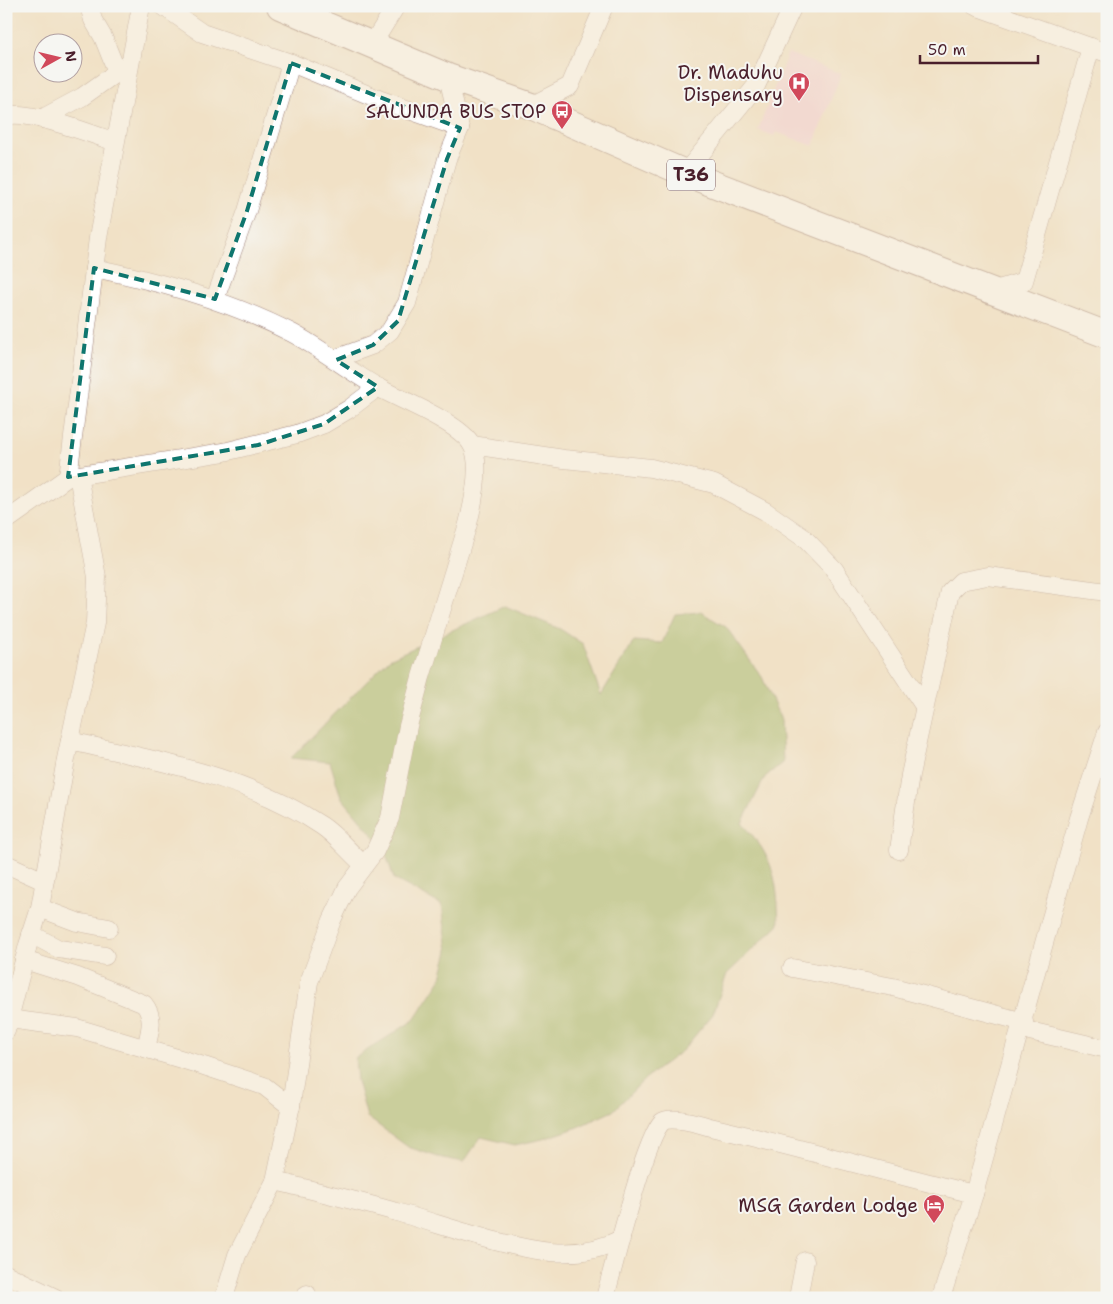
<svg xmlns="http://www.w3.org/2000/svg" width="1113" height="1304" font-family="'Shantell Sans',sans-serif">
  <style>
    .built { fill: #f4cfdc }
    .forest { fill: #9bb668; stroke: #726a4a }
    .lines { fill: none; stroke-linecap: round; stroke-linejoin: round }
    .minor-casing { stroke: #9e8078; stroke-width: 19 }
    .highway-casing { stroke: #9e8078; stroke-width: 28 }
    .minor { stroke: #fff; stroke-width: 18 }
    .highway { stroke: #fff; stroke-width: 26 }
    .marked { fill: none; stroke: #0f766e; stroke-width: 4; stroke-dasharray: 10 6; stroke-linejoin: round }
    .labels { text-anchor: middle; stroke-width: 4; stroke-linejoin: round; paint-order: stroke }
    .shield { fill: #f6f6f2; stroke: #7e6067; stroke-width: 1 }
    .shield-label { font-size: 18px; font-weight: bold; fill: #4a1f2b }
    .poi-label { font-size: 19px; fill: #4a1f2b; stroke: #f6f6f2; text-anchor: end }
  </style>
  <rect width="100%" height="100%" fill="#f6f6f2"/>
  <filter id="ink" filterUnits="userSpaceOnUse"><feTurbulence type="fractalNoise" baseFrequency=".02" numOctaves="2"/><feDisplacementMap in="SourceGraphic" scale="10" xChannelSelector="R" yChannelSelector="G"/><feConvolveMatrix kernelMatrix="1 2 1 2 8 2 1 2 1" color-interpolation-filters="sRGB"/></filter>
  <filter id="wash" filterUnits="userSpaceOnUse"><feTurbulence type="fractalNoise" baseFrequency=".0096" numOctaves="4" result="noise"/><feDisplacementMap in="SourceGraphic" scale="20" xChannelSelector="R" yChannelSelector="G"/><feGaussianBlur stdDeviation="1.12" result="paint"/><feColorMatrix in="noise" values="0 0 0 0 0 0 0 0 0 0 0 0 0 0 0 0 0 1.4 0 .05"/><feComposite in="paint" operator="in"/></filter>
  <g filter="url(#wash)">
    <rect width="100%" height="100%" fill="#f1e1c6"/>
    <!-- built -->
    <path class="built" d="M 788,53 L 841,74 L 813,146 L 776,132 L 774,136 L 758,130 Z"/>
    <!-- forest -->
    <path class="forest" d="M 505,606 L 560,629 L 583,644 L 601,695 L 634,641 L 662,643 L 675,614 L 701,612 L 726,627 L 762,677 L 781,720 L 783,762 L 765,777 L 742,823 C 774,858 777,877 779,924 L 727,974 L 713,1014 L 683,1050 L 646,1078 L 613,1111 L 573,1129 L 543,1139 L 515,1145 L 481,1137 L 464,1162 L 438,1157 L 408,1147 L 367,1117 L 357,1081 L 355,1058 L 414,1020 L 440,981 L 448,951 L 442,905 L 394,879 L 384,848 L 341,797 L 330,762 L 291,758 L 389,659 Z"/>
  </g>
  <g filter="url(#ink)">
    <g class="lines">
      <!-- minor casing -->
      <g class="minor-casing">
        <g id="minor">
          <path d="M 89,6 L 93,20 L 103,37 L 117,72"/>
          <path d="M 163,6 L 202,33 L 291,63 L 381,100 L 460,128"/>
          <path d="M 975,6 L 1107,53"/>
          <path d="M 371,46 L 396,6"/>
          <path d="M 531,106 L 570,86 L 604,6"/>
          <path d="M 6,116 C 27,109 92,134 115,142"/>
          <path d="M 41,119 L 82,97 L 130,63"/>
          <path d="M 685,173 L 756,86 L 793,6"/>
          <path d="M 94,268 C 162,282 230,301 292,333 C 322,349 349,371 379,388 C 401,400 460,423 472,445 C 482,463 473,504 468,524 L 421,677 L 408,726 L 390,818 L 375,851 L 347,888 L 332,920 L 309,982 L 291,1105 L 275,1181 L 237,1255 L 224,1298"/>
          <path d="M 992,291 L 1024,281 L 1091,47"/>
          <path d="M 215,299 L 247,211 L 291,63"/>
          <path d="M 335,359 L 373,345 L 390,331 L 407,303 L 447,159 L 460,128 L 448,77"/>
          <path d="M 472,445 L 564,459 L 651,468 L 714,484 L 765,511 L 804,538 L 834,569 L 924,706"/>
          <path d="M 68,477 L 98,238 L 141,6"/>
          <path d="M 6,521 L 68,477 L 224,452 L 297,434 L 324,424 L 349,409 L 378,387"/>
          <path d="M 70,741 C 156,761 246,775 322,826 C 337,836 350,853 364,865"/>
          <path d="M 899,850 L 910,775 L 950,592 L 961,581 L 988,576 L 1107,592"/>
          <path d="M 6,864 L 44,881"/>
          <path d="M 40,908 L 77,922 L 109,928"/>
          <path d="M 31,934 L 59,949 L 105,956"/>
          <path d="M 24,960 L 78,977 L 144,1004 C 155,1018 150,1031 146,1048"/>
          <path d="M 792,968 L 893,987 L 1024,1022"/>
          <path d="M 9,1019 L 77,1028 L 204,1066 L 264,1086 L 291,1107"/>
          <path d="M 1021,1029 L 1107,1049"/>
          <path d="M 6,1031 L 28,945 L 40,908 L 66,759 L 95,623 L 97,577 L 78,475"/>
          <path d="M 275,1181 C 316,1191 359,1201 400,1213 C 446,1226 504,1247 551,1252 C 575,1254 600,1250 621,1239"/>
          <path d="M 6,1274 L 56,1298"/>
          <path d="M 307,1294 L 307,1298"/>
          <path d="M 605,1298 C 613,1268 645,1138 662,1122 C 670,1115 700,1124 710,1127 C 799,1147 886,1173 974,1194"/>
          <path d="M 798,1298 L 805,1261"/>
          <path d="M 941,1298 L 974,1194 L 1079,818 L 1107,732"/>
        </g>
      </g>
      <!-- highway casing -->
      <g class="highway-casing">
        <path id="highway" d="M 280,6 L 448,77 L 531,106 L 685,173 L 1107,335"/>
      </g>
      <!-- minor -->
      <use href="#minor" class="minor"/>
      <!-- highway -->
      <use href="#highway" class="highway"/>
    </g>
  </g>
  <!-- marked area -->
  <path d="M0 0H1113V1304H0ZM 291,63 L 460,128 L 447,159 L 398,321 L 373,345 L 336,360 L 378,387 L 324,424 L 258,445 L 68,477 L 94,268 L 215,299 L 247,211 Z" fill="#f1e1c6" fill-opacity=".55" fill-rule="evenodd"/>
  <path class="marked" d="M 291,63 L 460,128 L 447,159 L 398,321 L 373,345 L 336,360 L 378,387 L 324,424 L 258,445 L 68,477 L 94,268 L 215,299 L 247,211 Z"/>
  <!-- icons -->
  <defs>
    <g id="hospital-pin" transform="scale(1.125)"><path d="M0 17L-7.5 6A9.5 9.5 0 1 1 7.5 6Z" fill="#d1495b" stroke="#f6f6f2"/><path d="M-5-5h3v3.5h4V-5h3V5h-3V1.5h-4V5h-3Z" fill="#fff"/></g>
    <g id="bus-pin" transform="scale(1.125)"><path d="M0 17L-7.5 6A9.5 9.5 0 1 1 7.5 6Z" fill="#d1495b" stroke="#f6f6f2"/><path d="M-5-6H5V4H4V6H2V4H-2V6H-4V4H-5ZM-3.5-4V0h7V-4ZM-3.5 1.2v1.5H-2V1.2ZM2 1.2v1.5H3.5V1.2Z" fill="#fff"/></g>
    <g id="hotel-pin" transform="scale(1.125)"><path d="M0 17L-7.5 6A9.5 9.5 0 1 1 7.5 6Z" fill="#d1495b" stroke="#f6f6f2"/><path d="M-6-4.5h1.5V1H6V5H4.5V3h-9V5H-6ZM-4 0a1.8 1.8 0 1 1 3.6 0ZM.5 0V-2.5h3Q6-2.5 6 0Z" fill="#fff"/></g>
  </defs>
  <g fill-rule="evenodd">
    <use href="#hospital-pin" x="799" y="83"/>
    <use href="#bus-pin" x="562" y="111"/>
    <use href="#hotel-pin" x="934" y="1205"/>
  </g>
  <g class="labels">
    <!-- shield labels -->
    <rect class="shield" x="667" y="159.5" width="48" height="31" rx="4"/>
    <g class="shield-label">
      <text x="691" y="181">T36</text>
    </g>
    <!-- poi labels -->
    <g class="poi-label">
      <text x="783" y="79">Dr. Maduhu<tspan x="783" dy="22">Dispensary</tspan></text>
      <text x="546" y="118">SALUNDA BUS STOP</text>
      <text x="918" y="1212">MSG Garden Lodge</text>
    </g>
  </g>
  <!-- margin -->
  <rect width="1113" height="1304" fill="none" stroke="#f6f6f2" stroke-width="25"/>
  <!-- north arrow -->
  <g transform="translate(58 58) rotate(82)"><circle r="24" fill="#f6f6f2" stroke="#b1a0a2"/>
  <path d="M0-4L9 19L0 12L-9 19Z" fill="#d1495b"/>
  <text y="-8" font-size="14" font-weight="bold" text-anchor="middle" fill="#4a1f2b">N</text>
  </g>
  <!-- scale -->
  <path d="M920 55v8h118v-8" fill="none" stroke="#4a1f2b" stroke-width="2.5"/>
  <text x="928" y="55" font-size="15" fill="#4a1f2b" stroke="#f6f6f2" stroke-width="4" paint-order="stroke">50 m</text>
</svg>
